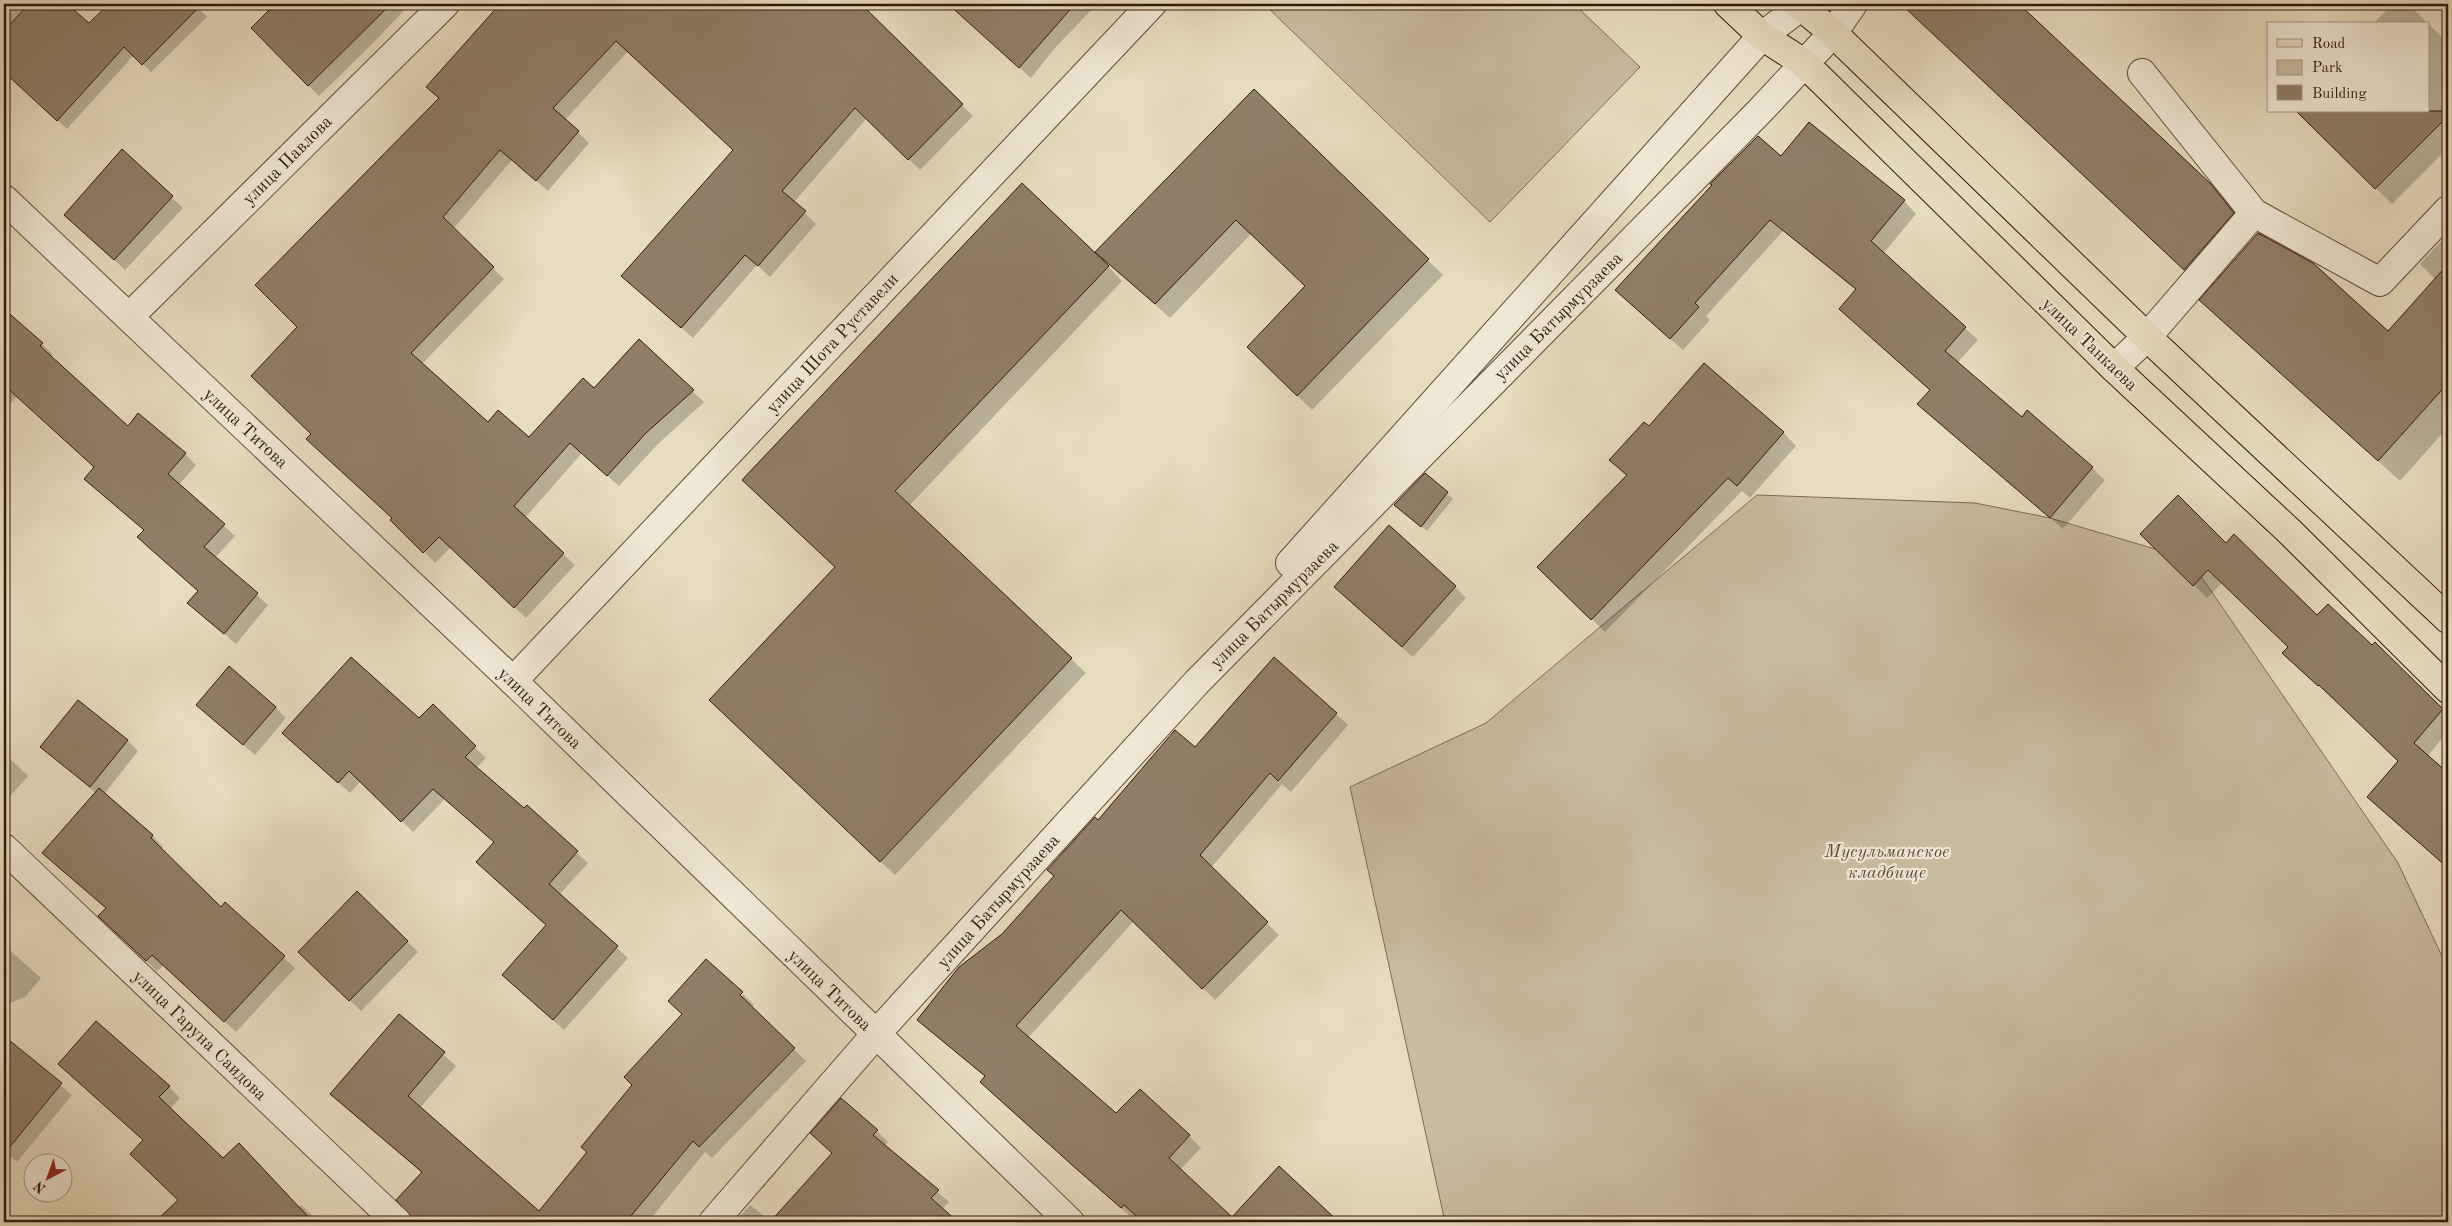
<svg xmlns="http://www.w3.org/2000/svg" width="2452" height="1226" font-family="'Old Standard TT',serif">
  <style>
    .green { fill: #c8bb9f; stroke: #7e6a54 }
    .shadow { fill: #0003 }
    .building { fill: #907e68; stroke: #33190a }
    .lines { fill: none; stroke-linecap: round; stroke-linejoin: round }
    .minor-casing { stroke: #604a37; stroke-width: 30 }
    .major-casing { stroke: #33190a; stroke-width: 30 }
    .minor { stroke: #efe8d5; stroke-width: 28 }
    .major { stroke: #e6dcbe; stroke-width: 28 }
    .labels { text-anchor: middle; stroke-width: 4.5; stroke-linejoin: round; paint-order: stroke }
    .street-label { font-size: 18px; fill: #33190a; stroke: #efe8d5 }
    .park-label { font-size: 18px; font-style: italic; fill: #604a37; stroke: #efe8d5 }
  </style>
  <rect width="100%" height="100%" fill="#e6dcbe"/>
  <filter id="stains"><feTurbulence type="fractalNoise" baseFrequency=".004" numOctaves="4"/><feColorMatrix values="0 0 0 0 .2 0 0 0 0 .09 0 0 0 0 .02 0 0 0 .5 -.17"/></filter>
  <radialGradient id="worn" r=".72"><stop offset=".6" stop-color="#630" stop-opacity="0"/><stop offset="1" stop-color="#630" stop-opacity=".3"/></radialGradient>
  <!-- green -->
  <g class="green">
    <path d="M 1264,4 L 1574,4 L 1640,67 L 1490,222 Z"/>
    <path d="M 1757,495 L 1975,503 L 2050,518 L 2189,559 L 2398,863 L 2448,969 L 2448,1222 L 1445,1222 L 1350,787 L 1486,723 Z"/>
  </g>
  <!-- shadow -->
  <g class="shadow">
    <path d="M 4,4 L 66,4 L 89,25 L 110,4 L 194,4 L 207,17 L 151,72 L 134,55 L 67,129 L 4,71 Z"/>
    <path d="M 277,4 L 410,4 L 375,41 L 319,96 L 252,28 Z"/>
    <path d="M 502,4 L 859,4 L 973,116 L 920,170 L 867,118 L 794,202 L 816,224 L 770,277 L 757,265 L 693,338 L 623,276 L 734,151 L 628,51 L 565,120 L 589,143 L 548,191 L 512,160 L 453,229 L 504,279 L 422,364 L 488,424 L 529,439 L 594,390 L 639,341 L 704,402 L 657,445 L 619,486 L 582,453 L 525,518 L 575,565 L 526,618 L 451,547 L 435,563 L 312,434 L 299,327 L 440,99 L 467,41 Z"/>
    <path d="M 949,4 L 1097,4 L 1054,49 L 1031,78 Z"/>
    <path d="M 1902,4 L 2018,4 L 2210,185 L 2230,205 L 2252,233 L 2204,289 Z"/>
    <path d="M 2392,4 L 2408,4 L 2448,43 L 2448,148 L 2392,204 L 2298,111 L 2428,111 L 2428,24 L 2373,24 Z"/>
    <path d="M 1254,91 L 1443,275 L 1312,410 L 1248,347 L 1307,287 L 1251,234 L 1170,318 L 1097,252 Z"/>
    <path d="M 122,151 L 183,208 L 125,270 L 77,225 Z"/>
    <path d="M 1781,158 L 1904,201 L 1916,214 L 1883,254 L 1978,340 L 1957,363 L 2022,419 L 2092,468 L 2105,480 L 2063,529 L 1919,404 L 1931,390 L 1857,291 L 1783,231 L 1706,316 L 1710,320 L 1683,350 L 1629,302 Z"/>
    <path d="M 2448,234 L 2448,427 L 2400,481 L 2201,300 L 2388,333 L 2436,280 L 2420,264 Z"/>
    <path d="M 1108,266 L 1122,281 L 909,506 L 1086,673 L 895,875 L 725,715 L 836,568 L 758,495 Z"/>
    <path d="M 4,311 L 42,344 L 53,355 L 51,357 L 128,428 L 185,454 L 196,465 L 179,485 L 235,536 L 215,558 L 268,605 L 236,644 L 189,603 L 199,591 L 145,531 L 85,479 L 95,467 L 17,396 L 4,412 Z"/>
    <path d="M 1649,428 L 1783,432 L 1796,446 L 1750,498 L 1742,491 L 1605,632 L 1538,567 L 1627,477 L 1610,460 Z"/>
    <path d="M 1425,475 L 1453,499 L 1427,531 L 1401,510 Z"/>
    <path d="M 2142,534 L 2226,544 L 2318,617 L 2372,647 L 2375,644 L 2448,716 L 2448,731 L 2427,757 L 2448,775 L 2448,868 L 2369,797 L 2399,762 L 2333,697 L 2332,698 L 2297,666 L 2289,647 L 2222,583 L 2207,598 Z"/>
    <path d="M 1455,587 L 1466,598 L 1413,657 L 1346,598 Z"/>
    <path d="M 433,706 L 486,758 L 476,768 L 524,810 L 527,807 L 588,863 L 559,895 L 628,958 L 564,1030 L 515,986 L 547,926 L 495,842 L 445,799 L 413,832 L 361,781 L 350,793 L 295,743 L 419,720 Z"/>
    <path d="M 275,707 L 286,718 L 255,755 L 209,716 Z"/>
    <path d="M 1336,714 L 1348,725 L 1291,792 L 1282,784 L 1211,868 L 1279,935 L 1215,1000 L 1134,921 L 1028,1038 L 1116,1115 L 1189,1136 L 1201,1148 L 1180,1170 L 1232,1219 L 1332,1218 L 1328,1222 L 1144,1222 L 1137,1216 L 1133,1219 L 993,1094 L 981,1082 L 986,1077 L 918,1020 L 1003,934 L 1055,876 L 1098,822 L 1195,748 Z"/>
    <path d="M 127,740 L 138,751 L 104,794 L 153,836 L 163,847 L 161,850 L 221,908 L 225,904 L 295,968 L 236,1032 L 164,965 L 157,971 L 111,927 L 107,909 L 55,864 L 96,793 L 42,747 Z"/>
    <path d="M 4,753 L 28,776 L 4,803 Z"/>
    <path d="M 357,893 L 418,952 L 361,1011 L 311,963 Z"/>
    <path d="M 4,945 L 41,978 L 25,997 L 4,1006 Z"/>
    <path d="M 743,994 L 754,1005 L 751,1008 L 806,1061 L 712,1158 L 705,1152 L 648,1222 L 418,1222 L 398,1200 L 422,1173 L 332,1094 L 399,1015 L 456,1066 L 420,1108 L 539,1212 Z"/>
    <path d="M 4,1037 L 72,1095 L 17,1162 L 4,1151 Z"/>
    <path d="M 60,1064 L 169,1087 L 180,1098 L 170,1109 L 223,1159 L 298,1208 L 301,1205 L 319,1222 L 180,1222 L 169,1210 L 180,1200 L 144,1141 Z"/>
    <path d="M 877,1131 L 888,1142 L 884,1146 L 949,1202 L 942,1209 L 956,1222 L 776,1222 L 774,1220 Z"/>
    <path d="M 750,1205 L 772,1222 L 735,1222 Z"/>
  </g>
  <!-- building -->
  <g class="building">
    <path d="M 29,4 L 67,4 L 89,23 L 109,4 L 202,4 L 142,65 L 124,47 L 57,121 L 4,72 L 4,31 Z"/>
    <path d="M 275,4 L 391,4 L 308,86 L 251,28 Z"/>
    <path d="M 500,4 L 861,4 L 963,104 L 908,160 L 855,108 L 782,191 L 806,211 L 758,266 L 745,255 L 681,328 L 621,276 L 733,150 L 616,41 L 553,108 L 579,131 L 536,181 L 500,150 L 443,217 L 494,267 L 411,353 L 488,422 L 498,410 L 529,437 L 583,378 L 594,388 L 639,339 L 694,390 L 646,433 L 607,476 L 570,443 L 514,506 L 564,553 L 514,608 L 439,537 L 423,553 L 390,520 L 392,518 L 306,439 L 311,434 L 251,376 L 297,327 L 255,285 L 439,98 L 426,87 Z"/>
    <path d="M 948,4 L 1075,4 L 1019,68 Z"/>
    <path d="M 1901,4 L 2019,4 L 2211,184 L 2234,213 L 2184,270 Z"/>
    <path d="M 1254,89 L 1429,259 L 1297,396 L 1247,347 L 1305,286 L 1236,220 L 1155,304 L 1095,252 Z"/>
    <path d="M 2296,111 L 2448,111 L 2448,116 L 2375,189 Z"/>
    <path d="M 1809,122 L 1905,200 L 1871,241 L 1966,327 L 1945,351 L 2022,417 L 2027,410 L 2093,467 L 2050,518 L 1917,404 L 1930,390 L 1839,309 L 1856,289 L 1770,220 L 1695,303 L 1699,307 L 1670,339 L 1615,290 L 1712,185 L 1710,184 L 1758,136 L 1781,156 Z"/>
    <path d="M 122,149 L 173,196 L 114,260 L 64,215 Z"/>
    <path d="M 1022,183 L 1109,266 L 895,491 L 1072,658 L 880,862 L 709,700 L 835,567 L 742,480 Z"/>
    <path d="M 2258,233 L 2313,263 L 2388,331 L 2448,264 L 2448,383 L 2378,461 L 2199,300 Z"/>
    <path d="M 4,309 L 43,343 L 40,346 L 128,426 L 138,413 L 186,453 L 168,474 L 225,524 L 204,547 L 258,593 L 224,634 L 187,603 L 198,591 L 137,537 L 144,530 L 84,479 L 94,467 L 5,386 L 4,388 Z"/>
    <path d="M 1704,363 L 1784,432 L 1737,486 L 1728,478 L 1591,620 L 1537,567 L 1627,475 L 1609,460 L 1644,422 L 1649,426 Z"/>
    <path d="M 1425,473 L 1448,492 L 1421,527 L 1394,505 Z"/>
    <path d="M 2178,495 L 2226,543 L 2234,534 L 2317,615 L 2328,604 L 2372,645 L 2375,642 L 2443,709 L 2414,743 L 2448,773 L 2448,868 L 2367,797 L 2398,761 L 2319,685 L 2318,686 L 2282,653 L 2288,647 L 2208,570 L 2193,586 L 2140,534 Z"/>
    <path d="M 1389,525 L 1456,586 L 1402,647 L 1334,587 Z"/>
    <path d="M 351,657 L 419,718 L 433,704 L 476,746 L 465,757 L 524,808 L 527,805 L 578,851 L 549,884 L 618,946 L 553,1020 L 502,975 L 546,925 L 476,862 L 494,842 L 433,789 L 401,822 L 349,771 L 338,783 L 282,733 Z"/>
    <path d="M 1274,657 L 1337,713 L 1278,781 L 1270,773 L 1200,855 L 1268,922 L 1202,989 L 1121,910 L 1016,1026 L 1116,1113 L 1140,1089 L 1190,1135 L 1169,1158 L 1232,1217 L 1279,1166 L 1339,1222 L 1143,1222 L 1124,1205 L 1121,1208 L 1072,1165 L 980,1082 L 985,1076 L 917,1020 L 959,967 L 1002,934 L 1054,876 L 1047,870 L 1095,817 L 1098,820 L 1175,730 L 1195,747 Z"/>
    <path d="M 229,666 L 276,707 L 243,745 L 196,705 Z"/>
    <path d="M 78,700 L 128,740 L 90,787 L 40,747 Z"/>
    <path d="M 99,788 L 153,835 L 151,838 L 221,907 L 225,902 L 285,956 L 224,1022 L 152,955 L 146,961 L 98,916 L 106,908 L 42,853 Z"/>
    <path d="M 357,891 L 408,941 L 349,1001 L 298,952 Z"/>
    <path d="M 706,959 L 743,992 L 740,995 L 795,1048 L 699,1147 L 693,1141 L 626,1222 L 415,1222 L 396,1200 L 422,1172 L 330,1094 L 399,1014 L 445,1052 L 408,1096 L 539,1211 L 587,1152 L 581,1147 L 632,1085 L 624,1077 L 682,1014 L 668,1001 Z"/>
    <path d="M 96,1021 L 170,1086 L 159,1097 L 223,1158 L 239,1143 L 313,1222 L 155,1222 L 178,1200 L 130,1154 L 143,1140 L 58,1064 Z"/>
    <path d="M 4,1036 L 62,1083 L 4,1154 Z"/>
    <path d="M 841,1098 L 878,1130 L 873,1135 L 939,1190 L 931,1198 L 958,1222 L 770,1222 L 832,1153 L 810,1133 Z"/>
  </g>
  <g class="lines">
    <!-- minor casing -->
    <g class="minor-casing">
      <g id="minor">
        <path d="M 2142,73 L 2254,213 L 2380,282 L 2448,210"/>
        <path d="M 4,199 L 513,681 L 1070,1222"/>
        <path d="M 129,317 L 445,4"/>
        <path d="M 2114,368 L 2147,337 L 2254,213"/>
        <path d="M 1290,563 L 1762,36 L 1804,4"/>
        <path d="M 513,681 L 1152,4"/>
        <path d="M 4,848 L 397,1222"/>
        <path d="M 713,1222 L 876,1034 L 1197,682 L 1759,112 L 1833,33 L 1853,4"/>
      </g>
    </g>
    <!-- major casing -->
    <g class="major-casing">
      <g id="major">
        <path d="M 1728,4 L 1762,36 L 1804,63 L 2114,368 L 2289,531 L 2448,689"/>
        <path d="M 1798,4 L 1833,33 L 2147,337 L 2448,619"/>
      </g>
    </g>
    <!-- minor -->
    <use href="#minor" class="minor"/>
    <!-- major -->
    <use href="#major" class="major"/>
  </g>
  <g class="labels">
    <!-- street labels -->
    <g class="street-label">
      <text transform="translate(287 160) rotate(-45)" y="6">улица Павлова</text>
      <text transform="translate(1558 316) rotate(-45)" y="6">улица Батырмурзаева</text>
      <text transform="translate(832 343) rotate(-47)" y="6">улица Шота Руставели</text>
      <text transform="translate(2090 344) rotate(44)" y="6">улица Танкаева</text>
      <text transform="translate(246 428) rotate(43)" y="6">улица Титова</text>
      <text transform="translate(1274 604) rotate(-45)" y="6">улица Батырмурзаева</text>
      <text transform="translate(540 708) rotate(44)" y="6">улица Титова</text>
      <text transform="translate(998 901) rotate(-48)" y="6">улица Батырмурзаева</text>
      <text transform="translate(830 990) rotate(44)" y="6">улица Титова</text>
      <text transform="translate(200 1035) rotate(44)" y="6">улица Гаруна Саидова</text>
    </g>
    <!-- park labels -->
    <g class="park-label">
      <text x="1887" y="857">Мусульманское<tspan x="1887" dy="21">кладбище</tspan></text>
    </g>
  </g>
  <!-- margin -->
  <rect width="2452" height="1226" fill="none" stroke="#e6dcbe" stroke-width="20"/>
  <rect x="5" y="5" width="2442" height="1216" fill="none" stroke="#33190a" stroke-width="2.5"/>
  <rect x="10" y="10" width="2432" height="1206" fill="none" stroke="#33190a"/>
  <!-- legend -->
  <rect x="2267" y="22" width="162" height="90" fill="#efe8d5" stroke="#a49584"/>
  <rect x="2277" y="39" width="25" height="8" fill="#e6dcbe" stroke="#a49584"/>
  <text x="2312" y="48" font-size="15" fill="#33190a">Road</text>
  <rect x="2277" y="60" width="25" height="15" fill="#c8bb9f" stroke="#a49584"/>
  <text x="2312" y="72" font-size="15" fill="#33190a">Park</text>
  <rect x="2277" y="85" width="25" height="15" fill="#907e68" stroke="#a49584"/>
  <text x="2312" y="98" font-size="15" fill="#33190a">Building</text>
  <!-- north arrow -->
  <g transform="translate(48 1178) rotate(221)"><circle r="24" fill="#efe8d5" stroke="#a49584"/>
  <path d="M0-4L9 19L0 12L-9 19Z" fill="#8f2418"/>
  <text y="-8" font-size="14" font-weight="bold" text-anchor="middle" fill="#33190a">N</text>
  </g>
  <rect width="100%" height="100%" filter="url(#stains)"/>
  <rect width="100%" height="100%" fill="url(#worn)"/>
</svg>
